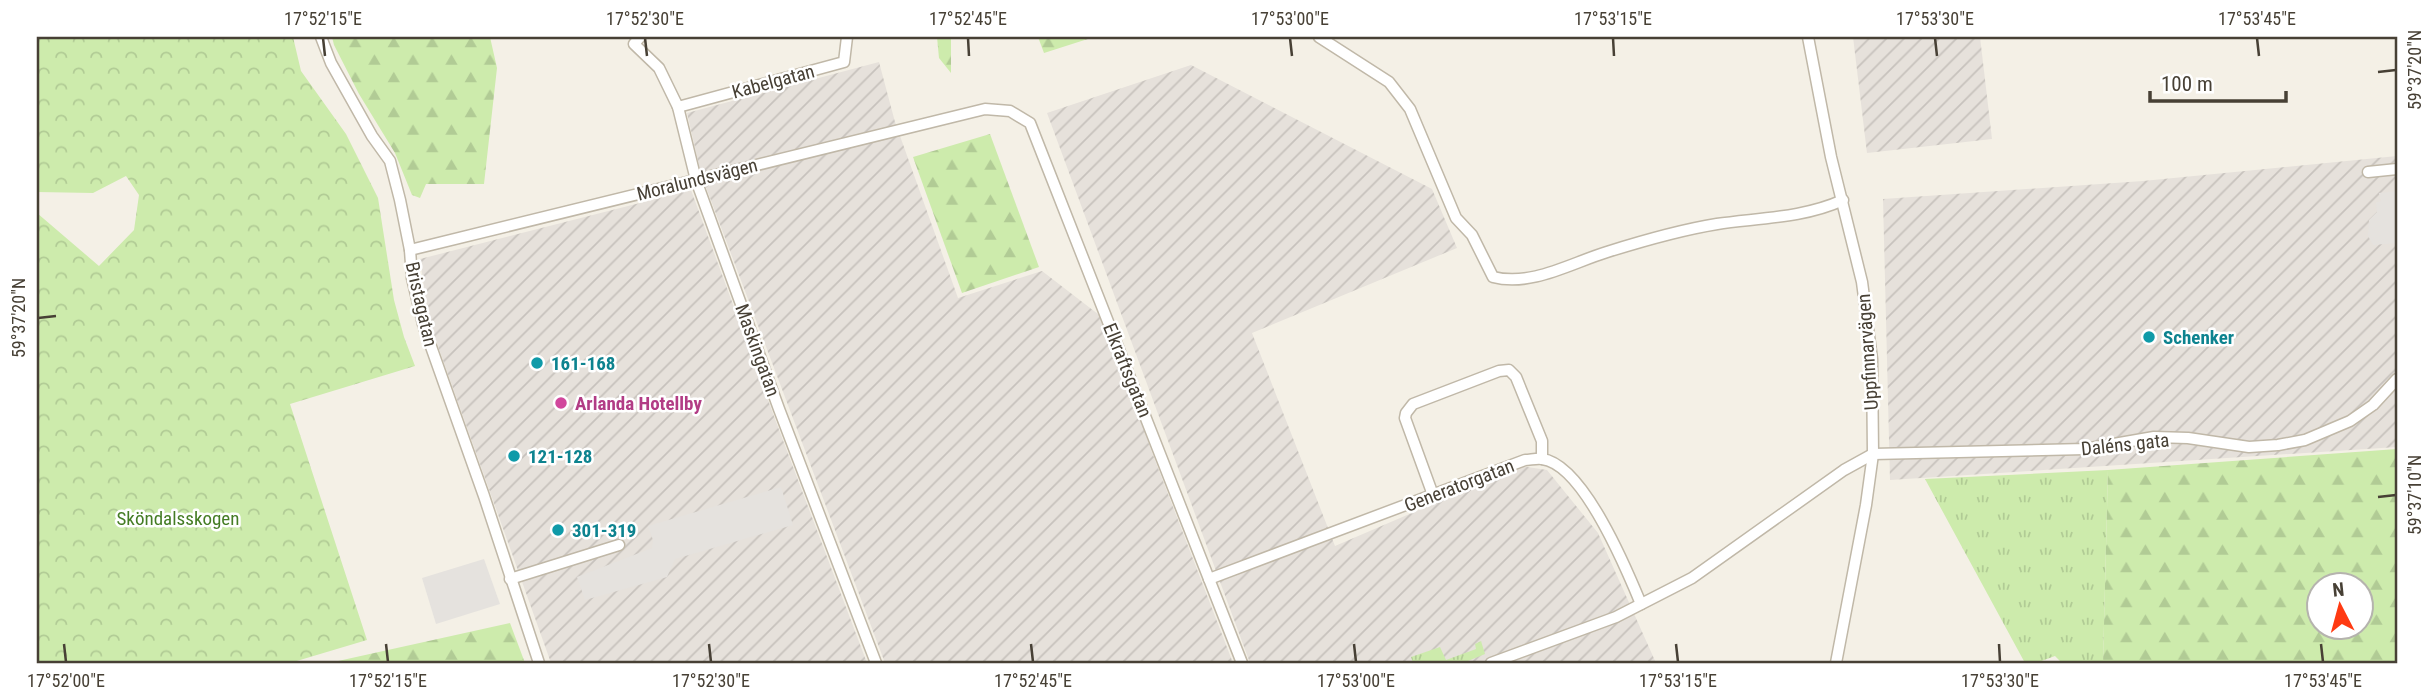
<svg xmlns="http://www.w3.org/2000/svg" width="2434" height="700" font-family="'Roboto Condensed',sans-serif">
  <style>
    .industrial { fill: url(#industrial-furrows) }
    .grass { fill: url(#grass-tufts) }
    .forest { fill: url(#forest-firs); fill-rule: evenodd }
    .park { fill: url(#park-crowns) }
    .parking { fill: #e5e2de }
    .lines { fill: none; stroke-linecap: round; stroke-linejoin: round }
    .minor-casing { stroke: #c0b8a8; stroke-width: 13 }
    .minor { stroke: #fff; stroke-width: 10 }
    .ticks { fill: none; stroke: #474035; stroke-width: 2.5 }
    .culture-dot { fill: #0f9aa8; stroke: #fff; stroke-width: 2.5 }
    .hotel-dot { fill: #d1479c; stroke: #fff; stroke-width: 2.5 }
    .labels { text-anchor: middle; stroke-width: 5; stroke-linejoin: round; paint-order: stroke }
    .street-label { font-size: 19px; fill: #474035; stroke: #fff }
    .culture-label { font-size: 19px; font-weight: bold; fill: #0d838f; stroke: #fff; text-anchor: start }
    .hotel-label { font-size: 19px; font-weight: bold; fill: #b23c85; stroke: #fff; text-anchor: start }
    .park-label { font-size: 19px; fill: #447c24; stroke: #fff }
    .neatline { fill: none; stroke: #474035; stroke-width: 2.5 }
    .ticks-label { font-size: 18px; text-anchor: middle; fill: #474035 }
  </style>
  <defs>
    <pattern id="industrial-furrows" width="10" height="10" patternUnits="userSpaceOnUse" patternTransform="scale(1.75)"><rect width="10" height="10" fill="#e6e1db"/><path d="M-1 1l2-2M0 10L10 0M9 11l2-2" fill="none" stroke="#c7c2bd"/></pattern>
    <pattern id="grass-tufts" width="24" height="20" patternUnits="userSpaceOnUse" patternTransform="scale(1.75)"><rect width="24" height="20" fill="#cdebac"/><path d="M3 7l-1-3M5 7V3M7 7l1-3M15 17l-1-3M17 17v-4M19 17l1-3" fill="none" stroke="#b1cb95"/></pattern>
    <pattern id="forest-firs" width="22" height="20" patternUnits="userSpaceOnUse" patternTransform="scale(1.75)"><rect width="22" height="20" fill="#cdebac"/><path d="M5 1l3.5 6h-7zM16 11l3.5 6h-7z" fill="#b1cb95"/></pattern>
    <pattern id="park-crowns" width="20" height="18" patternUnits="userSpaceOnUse" patternTransform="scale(1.75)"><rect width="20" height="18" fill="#cdebac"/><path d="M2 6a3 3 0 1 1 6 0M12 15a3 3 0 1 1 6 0" fill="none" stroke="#b1cb95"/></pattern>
  </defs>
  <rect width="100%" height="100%" fill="#f4f0e6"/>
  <!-- industrial -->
  <g class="industrial">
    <path d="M 1853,37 L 1980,37 L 1992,139 L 1867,153 Z"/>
    <path d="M 879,62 L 895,122 L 958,298 L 1042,271 L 1107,321 L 1150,447 L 1233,663 L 885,663 L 701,174 L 687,113 Z"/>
    <path d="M 1191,65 L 1432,189 L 1457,248 L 1252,333 L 1335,546 L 1521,466 L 1547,470 L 1598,533 L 1656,663 L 1250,663 L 1047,113 Z"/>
    <path d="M 2397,156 L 2397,447 L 1890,480 L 1883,199 L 2143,181 Z"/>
    <path d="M 691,190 L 775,419 L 867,663 L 551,663 L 429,321 L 420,259 Z"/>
  </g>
  <!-- grass -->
  <g class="grass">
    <path d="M 2108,470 L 2103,663 L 2062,663 L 2055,656 L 2036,663 L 2025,663 L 1925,479 Z"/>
    <path d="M 1481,641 L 1485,654 L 1463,663 L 1413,663 L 1411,657 L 1440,647 L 1446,660 L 1476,649 L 1475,644 Z"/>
  </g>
  <!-- forest -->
  <g class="forest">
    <path d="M 332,37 L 490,37 L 497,68 L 484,184 L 426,184 L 420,198 L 412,195 L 395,153 L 359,94 L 334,45 Z"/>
    <path d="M 937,37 L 951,37 L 951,73 L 939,58 Z"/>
    <path d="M 1038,37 L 1094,37 L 1044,53 Z"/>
    <path d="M 990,134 L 1039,267 L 962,293 L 913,157 Z"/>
    <path d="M 2397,449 L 2397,663 L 2103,663 L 2108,470 ZM 2360,584 L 2360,626 L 2318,626 L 2318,584 Z"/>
    <path d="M 510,623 L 525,663 L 329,663 Z"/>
  </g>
  <!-- park -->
  <path class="park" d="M 37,37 L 293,37 L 301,71 L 346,134 L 378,198 L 394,300 L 404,337 L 415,366 L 290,404 L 367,640 L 290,663 L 37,663 L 37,213 L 99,266 L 134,230 L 139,195 L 126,176 L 93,193 L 37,192 Z"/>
  <!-- parking -->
  <g class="parking">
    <path d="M 2397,191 L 2397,243 L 2373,245 L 2368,236 L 2369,220 L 2377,212 L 2376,202 L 2381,201 L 2379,193 Z"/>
    <path d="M 781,487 L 793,525 L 675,559 L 667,577 L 585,600 L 577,577 L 652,548 L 653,540 L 648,526 Z"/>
    <path d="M 484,559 L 500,604 L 436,624 L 422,578 Z"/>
  </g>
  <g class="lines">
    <!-- minor casing -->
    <g class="minor-casing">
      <g id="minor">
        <path d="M 321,37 L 331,63 L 372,136 L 390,161 L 400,200 L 410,250 L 412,278 L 423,324 L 484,496 L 539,663"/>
        <path d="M 640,37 L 634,44 L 659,68 L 678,107 L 696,180 L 779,409 L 876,663"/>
        <path d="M 1319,37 L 1389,82 L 1410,109 L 1456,218 L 1472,235 L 1493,277 C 1531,287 1571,263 1607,252 C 1642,241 1680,230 1717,224 C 1758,218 1804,218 1843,200"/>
        <path d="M 1808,37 L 1831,157 L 1862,282 L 1872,359 L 1873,454 L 1866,505 L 1836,663"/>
        <path d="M 678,107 L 844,62 L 847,37"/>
        <path d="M 2368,172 L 2397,169"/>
        <path d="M 410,250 L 985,109 L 1010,111 L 1030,123 L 1242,663"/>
        <path d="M 1433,495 L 1405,418 L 1406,413 L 1413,404 L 1499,371 L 1509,370 L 1516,377 L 1542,441 L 1542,459"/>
        <path d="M 510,579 L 619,545"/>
        <path d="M 1209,579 L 1525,460 C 1530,460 1537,458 1542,459 C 1583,464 1627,570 1641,604"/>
        <path d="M 1491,663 L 1616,617 L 1692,578 L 1844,470 L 1873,454 L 2085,449 L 2154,437 L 2188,438 L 2249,447 L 2278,445 L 2305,440 L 2350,421 L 2373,405 L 2397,379"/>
      </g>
    </g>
    <!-- minor -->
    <use href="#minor" class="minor"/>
  </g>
  <!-- ticks -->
  <path class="ticks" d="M 323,38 L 325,56M 645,38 L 647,56M 968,38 L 969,56M 1290,38 L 1292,56M 1613,38 L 1614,56M 1935,38 L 1937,56M 2257,38 L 2259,56M 2378,72 L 2396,70M 38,318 L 56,316M 2378,497 L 2396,495M 64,644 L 66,662M 386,644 L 388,662M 709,644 L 711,662M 1031,644 L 1033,662M 1354,644 L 1356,662M 1676,644 L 1678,662M 1999,644 L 2000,662M 2321,644 L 2323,662"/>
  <!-- markers -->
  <g class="culture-dot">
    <circle cx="2149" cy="337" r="7"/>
    <circle cx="537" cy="363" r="7"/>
    <circle cx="514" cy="456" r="7"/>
    <circle cx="558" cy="530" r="7"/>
  </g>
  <circle class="hotel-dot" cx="561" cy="403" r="7"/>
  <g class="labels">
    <!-- street labels -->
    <g class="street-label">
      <text transform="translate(773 81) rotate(-15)" y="7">Kabelgatan</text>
      <text transform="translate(697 179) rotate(-14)" y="7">Moralundsvägen</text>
      <text transform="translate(422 304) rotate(77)" y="7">Bristagatan</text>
      <text transform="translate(758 350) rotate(70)" y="7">Maskingatan</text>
      <text transform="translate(1867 352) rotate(-94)" y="7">Uppfinnarvägen</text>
      <text transform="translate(1128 370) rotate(68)" y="7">Elkraftsgatan</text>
      <text transform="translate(2125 444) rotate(-6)" y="7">Daléns gata</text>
      <text transform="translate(1459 485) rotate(-21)" y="7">Generatorgatan</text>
    </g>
    <!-- culture labels -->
    <g class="culture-label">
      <text x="2163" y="344">Schenker</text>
      <text x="551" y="370">161-168</text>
      <text x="528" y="463">121-128</text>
      <text x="572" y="537">301-319</text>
    </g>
    <!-- hotel labels -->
    <g class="hotel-label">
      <text x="575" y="410">Arlanda Hotellby</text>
    </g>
    <!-- park labels -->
    <g class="park-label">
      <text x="178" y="525">Sköndalsskogen</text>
    </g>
  </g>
  <!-- border -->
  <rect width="2434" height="700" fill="none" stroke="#ffffff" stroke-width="77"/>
  <!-- north arrow -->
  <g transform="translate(2340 606) rotate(354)"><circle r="33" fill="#ffffff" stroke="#b5b3ae" stroke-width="2"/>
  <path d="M0-5L12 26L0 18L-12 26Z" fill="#ff3a12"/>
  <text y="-10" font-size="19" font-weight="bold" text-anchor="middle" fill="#474035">N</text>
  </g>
  <!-- scale -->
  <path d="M2150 91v10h136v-10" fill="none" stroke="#474035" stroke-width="3.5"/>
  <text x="2161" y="91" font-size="21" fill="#474035" stroke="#ffffff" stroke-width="5" paint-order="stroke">100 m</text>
  <rect x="38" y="38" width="2358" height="624" class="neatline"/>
  <g class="ticks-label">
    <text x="323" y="25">17°52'15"E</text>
    <text x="645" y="25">17°52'30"E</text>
    <text x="968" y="25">17°52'45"E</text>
    <text x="1290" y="25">17°53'00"E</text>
    <text x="1613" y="25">17°53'15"E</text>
    <text x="1935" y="25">17°53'30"E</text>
    <text x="2257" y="25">17°53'45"E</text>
    <text transform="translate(2415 70) rotate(-90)" y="6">59°37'20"N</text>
    <text transform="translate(19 318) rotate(-90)" y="6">59°37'20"N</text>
    <text transform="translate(2415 495) rotate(-90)" y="6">59°37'10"N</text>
    <text x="66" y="687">17°52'00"E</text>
    <text x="388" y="687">17°52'15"E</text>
    <text x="711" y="687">17°52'30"E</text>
    <text x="1033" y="687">17°52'45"E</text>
    <text x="1356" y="687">17°53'00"E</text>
    <text x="1678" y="687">17°53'15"E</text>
    <text x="2000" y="687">17°53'30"E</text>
    <text x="2323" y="687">17°53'45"E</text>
  </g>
</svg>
